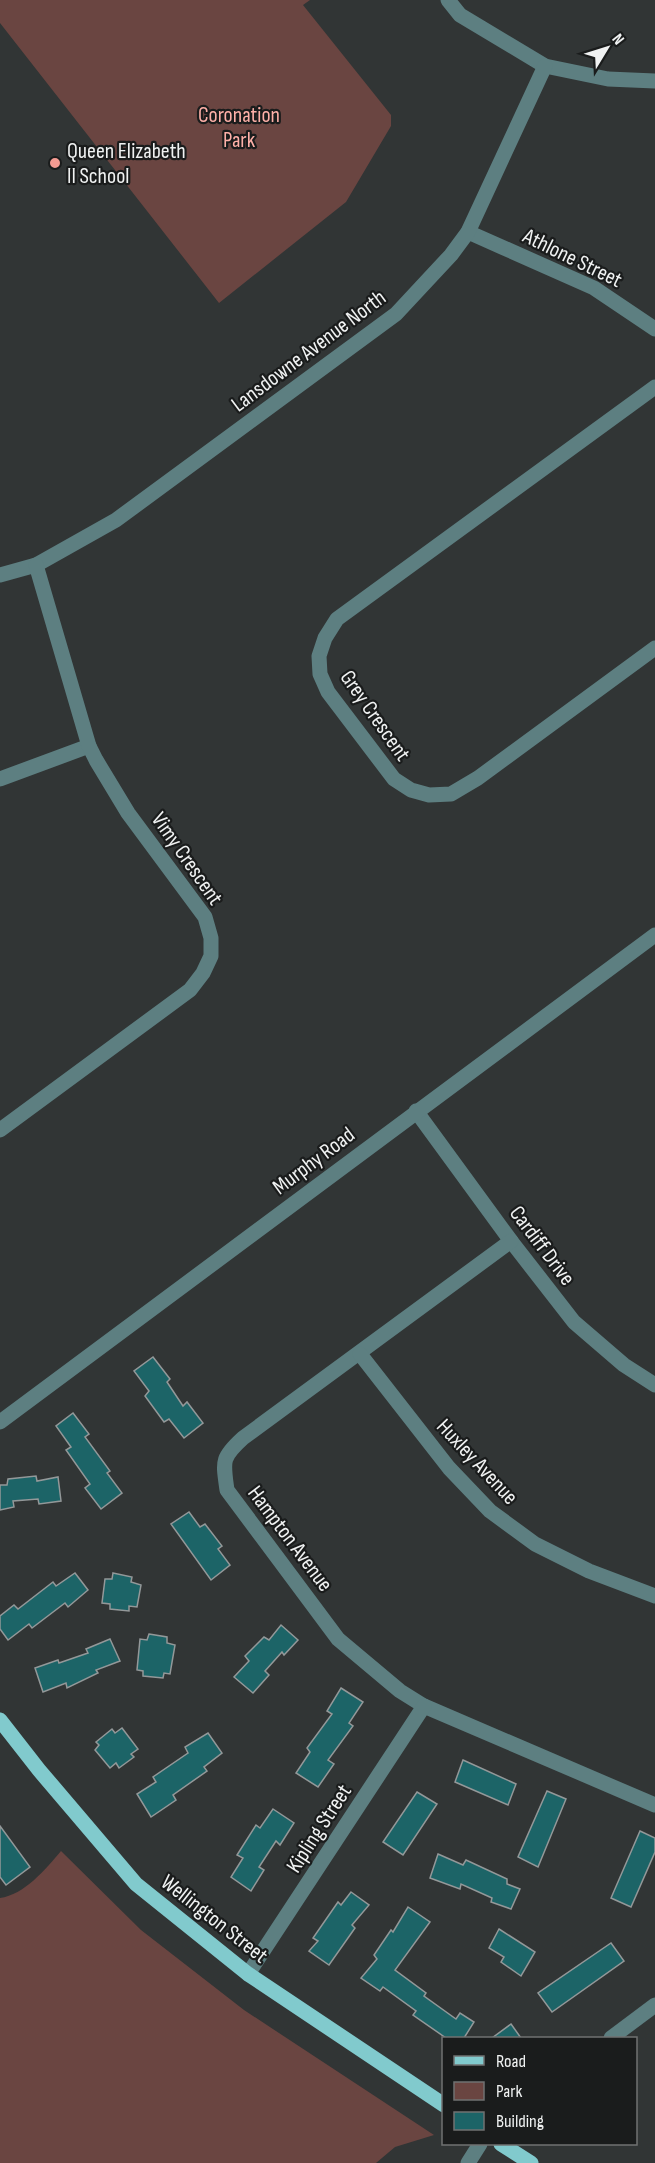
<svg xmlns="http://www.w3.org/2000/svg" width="655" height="2163" font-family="'Sofia Sans Condensed',sans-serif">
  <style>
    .green { fill: #6a4541 }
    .building { fill: #1c6467; stroke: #939899; stroke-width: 1.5 }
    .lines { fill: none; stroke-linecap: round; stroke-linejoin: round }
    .minor { stroke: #5d7f81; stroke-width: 15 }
    .major { stroke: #81cacd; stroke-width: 15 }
    .poi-dot { fill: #f59c93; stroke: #1a1c1c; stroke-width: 2 }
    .labels { text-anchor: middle; stroke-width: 4.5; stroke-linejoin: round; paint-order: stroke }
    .park-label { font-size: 22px; fill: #feb0a8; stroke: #1a1c1c }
    .poi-label { font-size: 22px; fill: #f0f2f2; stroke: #1a1c1c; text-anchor: start }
    .street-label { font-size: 22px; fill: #f0f2f2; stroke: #1a1c1c }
  </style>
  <rect width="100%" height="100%" fill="#313535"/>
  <!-- green -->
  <g class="green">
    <path d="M 0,0 L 310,0 L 303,5 L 391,115 L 391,126 L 346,202 L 219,303 L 0,23 Z"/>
    <path d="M 61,1851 L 141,1930 L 244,2010 L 434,2135 L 395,2147 L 376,2163 L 0,2163 L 0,1898 C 24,1895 46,1869 61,1851 Z"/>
  </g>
  <!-- building -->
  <g class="building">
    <path d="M 153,1357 L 170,1379 L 167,1382 L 183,1406 L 187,1402 L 203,1423 L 184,1438 L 169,1419 L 164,1422 L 145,1396 L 149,1391 L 134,1371 Z"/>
    <path d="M 73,1413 L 89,1434 L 85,1437 L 110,1471 L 107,1473 L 122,1493 L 101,1509 L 85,1488 L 90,1484 L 66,1450 L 71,1447 L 56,1426 Z"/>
    <path d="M 36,1476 L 37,1481 L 58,1477 L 61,1501 L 39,1504 L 38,1499 L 13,1501 L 14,1507 L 0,1510 L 0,1485 L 7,1485 L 8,1479 Z"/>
    <path d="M 189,1512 L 200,1527 L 205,1524 L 222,1546 L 218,1549 L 230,1565 L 211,1580 L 171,1524 Z"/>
    <path d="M 75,1573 L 88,1590 L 68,1607 L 65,1603 L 32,1628 L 29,1624 L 8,1640 L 0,1629 L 0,1616 L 14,1605 L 18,1609 L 53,1582 L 56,1586 Z"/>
    <path d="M 113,1573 L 132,1577 L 131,1582 L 141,1585 L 137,1607 L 129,1606 L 129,1611 L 110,1609 L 110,1604 L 102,1603 L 105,1579 L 112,1579 Z"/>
    <path d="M 281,1625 L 298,1640 L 284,1655 L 282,1652 L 265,1671 L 269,1675 L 253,1693 L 234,1677 L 249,1661 L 245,1656 L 264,1637 L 269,1640 Z"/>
    <path d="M 149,1634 L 167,1637 L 167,1643 L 175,1645 L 170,1674 L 164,1673 L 163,1678 L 143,1676 L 143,1671 L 137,1670 L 140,1639 L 147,1640 Z"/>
    <path d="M 110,1639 L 120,1661 L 96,1670 L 98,1673 L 67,1688 L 66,1683 L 43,1692 L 35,1668 L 58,1660 L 59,1663 L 88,1653 L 86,1649 Z"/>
    <path d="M 341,1688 L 363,1702 L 349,1723 L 353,1726 L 328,1760 L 334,1764 L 318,1787 L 296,1773 L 310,1752 L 307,1748 L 332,1714 L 327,1711 Z"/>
    <path d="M 122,1728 L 138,1749 L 131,1754 L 134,1757 L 119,1768 L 116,1763 L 110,1768 L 95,1750 L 99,1745 L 96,1742 L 112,1729 L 115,1733 Z"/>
    <path d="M 208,1733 L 222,1753 L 204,1767 L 207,1771 L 173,1795 L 176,1800 L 151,1817 L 137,1794 L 156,1782 L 153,1777 L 188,1753 L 185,1747 Z"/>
    <path d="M 463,1760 L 516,1784 L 508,1805 L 455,1782 Z"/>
    <path d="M 547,1791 L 566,1799 L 538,1867 L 518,1857 Z"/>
    <path d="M 417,1792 L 437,1804 L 403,1855 L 383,1842 Z"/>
    <path d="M 273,1809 L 294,1823 L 280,1845 L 276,1841 L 259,1867 L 264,1870 L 251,1891 L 231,1877 L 243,1858 L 237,1855 L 256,1825 L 260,1828 Z"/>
    <path d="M 0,1826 L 30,1867 L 6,1885 L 0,1877 Z"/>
    <path d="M 640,1831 L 655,1838 L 655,1852 L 631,1907 L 611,1898 Z"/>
    <path d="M 438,1854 L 463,1865 L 466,1860 L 507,1879 L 507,1884 L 520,1889 L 511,1909 L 491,1902 L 492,1898 L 461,1884 L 460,1889 L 430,1878 Z"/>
    <path d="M 351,1892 L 369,1905 L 352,1925 L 355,1928 L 329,1965 L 309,1951 L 318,1941 L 313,1938 L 338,1902 L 341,1905 Z"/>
    <path d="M 408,1907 L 430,1922 L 395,1970 L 426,1993 L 424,1996 L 456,2019 L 460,2013 L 474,2022 L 464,2038 L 446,2038 L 413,2015 L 416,2011 L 383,1987 L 380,1991 L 361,1978 L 377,1959 L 374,1955 L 391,1930 L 393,1932 Z"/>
    <path d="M 499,1929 L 535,1952 L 521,1976 L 501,1962 L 504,1957 L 489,1948 Z"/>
    <path d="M 611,1943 L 624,1961 L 552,2012 L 538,1993 Z"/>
    <path d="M 511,2024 L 521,2038 L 492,2038 Z"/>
  </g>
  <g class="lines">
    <!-- minor -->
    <g class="minor">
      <path d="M 448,0 L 460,15 L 545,66 L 608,79 L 655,81"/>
      <path d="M 468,232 L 594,288 L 655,329"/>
      <path d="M 655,387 L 337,619 L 325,638 L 319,656 L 320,674 L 328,692 L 394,779 L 411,790 L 429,795 L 451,794 L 478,778 L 655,648"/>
      <path d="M 0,575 L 36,565 L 116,520 L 396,314 L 451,255 L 468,232 L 545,66"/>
      <path d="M 0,779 L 89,746"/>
      <path d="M 416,1111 L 511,1241 L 574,1322 L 624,1365 L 655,1385"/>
      <path d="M 0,1130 L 190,990 L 203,973 L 211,956 L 211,938 L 205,917 L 128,813 L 96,760 L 89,746 L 36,565"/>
      <path d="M 511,1241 L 243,1438 C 221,1458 223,1461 227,1490 L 338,1639 L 400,1691 L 424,1706 L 655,1805"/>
      <path d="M 360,1354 L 449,1468 L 490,1511 L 535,1544 L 589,1571 L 655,1596"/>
      <path d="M 0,1422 L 655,935"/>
      <path d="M 248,1974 L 424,1706"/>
      <path d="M 611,2038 L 655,2005"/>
      <path d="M 468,2163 L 480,2144"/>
    </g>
    <!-- major -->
    <g class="major">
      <path d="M 0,1720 L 39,1770 L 136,1884 L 248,1974 L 444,2105"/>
      <path d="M 501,2144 L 531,2163"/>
    </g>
  </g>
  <!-- markers -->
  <circle class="poi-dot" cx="55" cy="163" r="6"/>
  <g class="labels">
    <!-- park labels -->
    <g class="park-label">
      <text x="239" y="122">Coronation<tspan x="239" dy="25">Park</tspan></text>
    </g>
    <!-- poi labels -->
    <g class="poi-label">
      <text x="67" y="158">Queen Elizabeth<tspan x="67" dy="25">II School</tspan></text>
    </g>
    <!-- street labels -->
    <g class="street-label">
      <text transform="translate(573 257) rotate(26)" y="8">Athlone Street</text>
      <text transform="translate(308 350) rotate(-37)" y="8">Lansdowne Avenue North</text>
      <text transform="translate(376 715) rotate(55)" y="8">Grey Crescent</text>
      <text transform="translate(188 858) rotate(55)" y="8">Vimy Crescent</text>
      <text transform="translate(313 1160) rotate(-37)" y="8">Murphy Road</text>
      <text transform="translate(543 1245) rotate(53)" y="8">Cardiff Drive</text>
      <text transform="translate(478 1461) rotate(47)" y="8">Huxley Avenue</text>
      <text transform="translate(291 1538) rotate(53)" y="8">Hampton Avenue</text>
      <text transform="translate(318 1828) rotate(-57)" y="8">Kipling Street</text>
      <text transform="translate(215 1918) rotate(38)" y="8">Wellington Street</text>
    </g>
  </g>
  <!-- legend -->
  <rect x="442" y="2037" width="195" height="108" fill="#1a1c1c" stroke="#707272" stroke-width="1.5"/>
  <rect x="454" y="2056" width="30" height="9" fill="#81cacd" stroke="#707272" stroke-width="1.5"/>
  <text x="496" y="2067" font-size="18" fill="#f0f2f2">Road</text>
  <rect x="454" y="2082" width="30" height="18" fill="#6a4541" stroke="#707272" stroke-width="1.5"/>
  <text x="496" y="2097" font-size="18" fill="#f0f2f2">Park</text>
  <rect x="454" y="2112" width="30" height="18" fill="#1c6467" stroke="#707272" stroke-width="1.5"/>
  <text x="496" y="2127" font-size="18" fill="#f0f2f2">Building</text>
  <!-- north arrow -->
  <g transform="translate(607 48) rotate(52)" stroke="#1a1c1c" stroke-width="4.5" paint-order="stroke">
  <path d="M0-4.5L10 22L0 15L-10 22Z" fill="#f0f2f2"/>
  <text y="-9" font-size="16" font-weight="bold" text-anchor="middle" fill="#f0f2f2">N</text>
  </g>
</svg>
